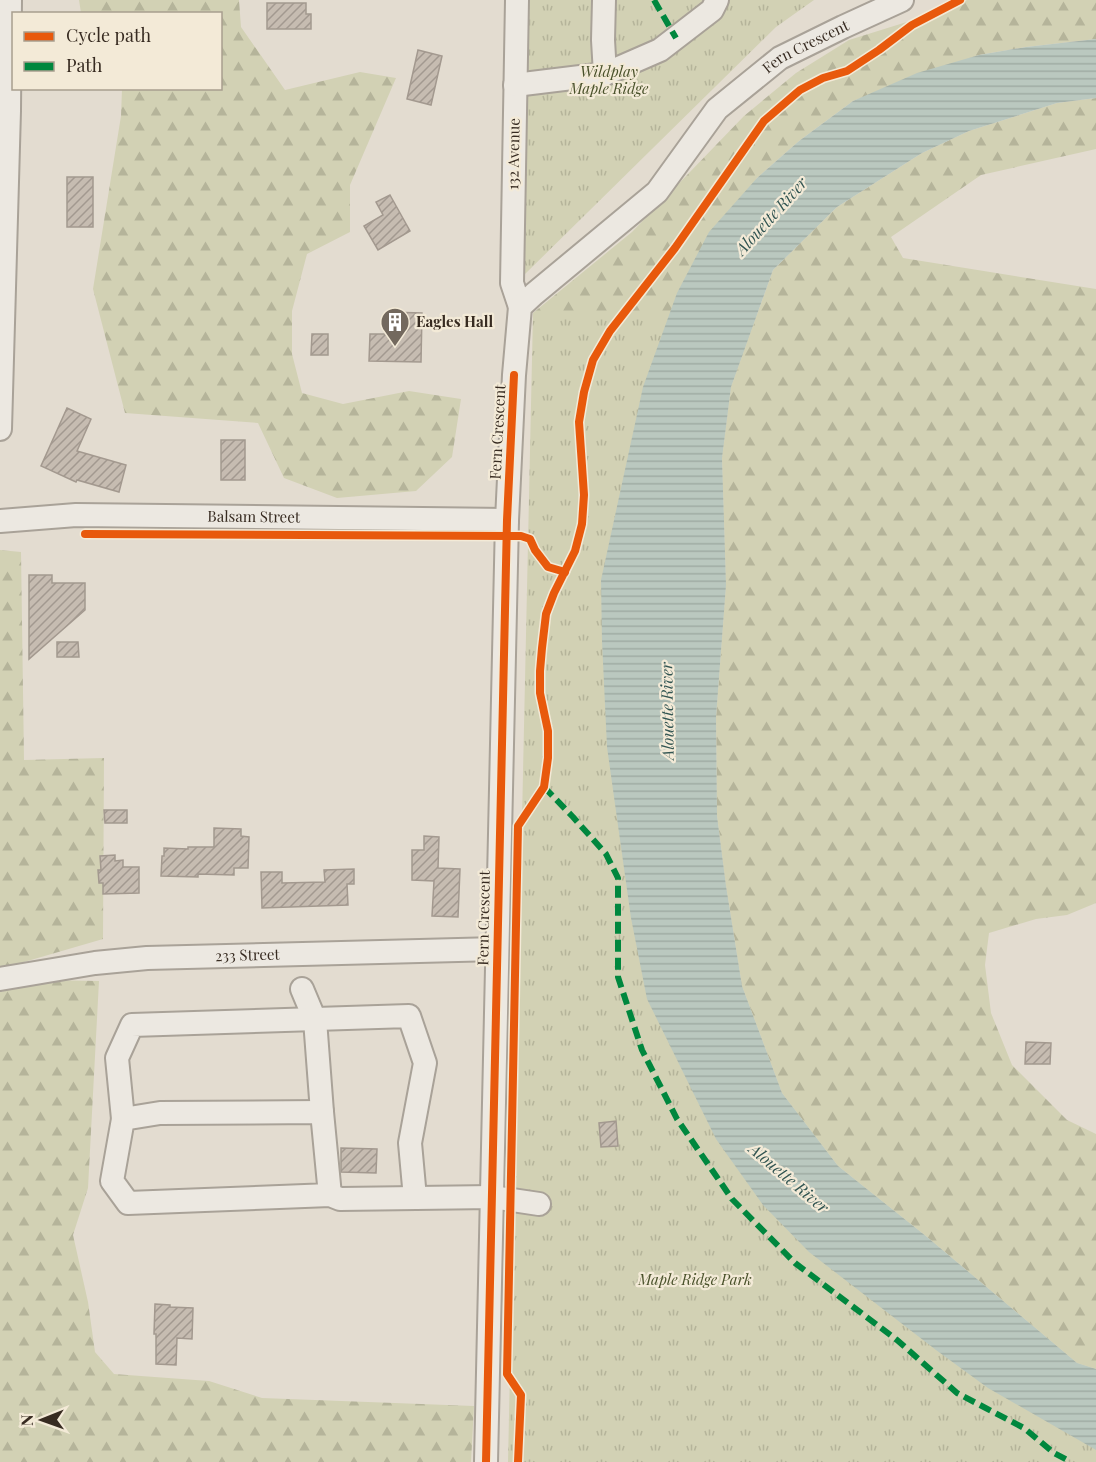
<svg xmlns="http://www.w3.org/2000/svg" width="1096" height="1462" font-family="'Playfair Display',serif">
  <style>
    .forest { fill: url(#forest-firs) }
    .park { fill: url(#park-tufts) }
    .water { fill: url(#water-rules) }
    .building { fill: url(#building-hatch); stroke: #a3998f; stroke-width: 1.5 }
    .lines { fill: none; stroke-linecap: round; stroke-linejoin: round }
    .minor-casing { stroke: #a9a298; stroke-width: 26 }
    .minor { stroke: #ece8e1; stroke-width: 22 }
    .quiet { stroke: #00873e; stroke-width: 6; stroke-dasharray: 12 6; stroke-linecap: butt }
    .cycleway-casing { stroke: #f3ead7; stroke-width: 11 }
    .cycleway { stroke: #e8590c; stroke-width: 8 }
    .labels { text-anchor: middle; stroke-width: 4.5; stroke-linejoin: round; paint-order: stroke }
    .street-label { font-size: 15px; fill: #372b21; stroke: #f3ead7 }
    .park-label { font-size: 15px; font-style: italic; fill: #49512a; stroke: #f3ead7 }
    .poi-label { font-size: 15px; font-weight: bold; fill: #372b21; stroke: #f3ead7; text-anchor: start }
    .water-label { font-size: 16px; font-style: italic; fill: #325552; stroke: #f3ead7 }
  </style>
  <defs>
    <pattern id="forest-firs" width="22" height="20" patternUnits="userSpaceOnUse" patternTransform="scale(1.5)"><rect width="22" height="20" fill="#d2d1b4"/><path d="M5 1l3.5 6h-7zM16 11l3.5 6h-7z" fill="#b5b49a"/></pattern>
    <pattern id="park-tufts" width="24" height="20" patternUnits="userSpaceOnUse" patternTransform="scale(1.5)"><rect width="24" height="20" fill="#d2d1b4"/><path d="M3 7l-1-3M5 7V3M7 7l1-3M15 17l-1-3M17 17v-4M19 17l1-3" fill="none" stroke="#b5b49a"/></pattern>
    <pattern id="water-rules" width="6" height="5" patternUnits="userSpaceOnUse" patternTransform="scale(1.5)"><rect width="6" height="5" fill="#bac8bf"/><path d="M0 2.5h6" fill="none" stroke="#a0aca4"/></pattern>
    <pattern id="building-hatch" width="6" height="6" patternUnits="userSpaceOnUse" patternTransform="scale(1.5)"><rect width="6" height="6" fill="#c6bcb1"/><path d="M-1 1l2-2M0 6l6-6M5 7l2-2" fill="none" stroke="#a29990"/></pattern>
  </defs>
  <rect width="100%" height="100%" fill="#e3dcd0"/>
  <!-- forest -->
  <g class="forest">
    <path d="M 79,0 L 239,0 L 241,27 L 285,90 L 360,72 L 396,78 L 350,185 L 350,232 L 307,254 L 292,311 L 292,354 L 302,393 L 343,404 L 409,391 L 461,399 L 452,457 L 416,491 L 337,498 L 284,478 L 258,423 L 125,413 L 93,289 L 121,116 L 122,89 L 220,88 L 220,14 L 81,13 Z"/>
    <path d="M 967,0 L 1096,0 L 1096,39 L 1026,47 L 979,55 L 853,101 L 799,141 L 757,178 L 533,543 L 533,313 L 632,232 L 744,116 L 796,73 L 849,40 L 958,6 Z"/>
    <path d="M 1096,98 L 1096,149 L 981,175 L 891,237 L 903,258 L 1096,289 L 1096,903 L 1067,915 L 1036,919 L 989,933 L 985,965 L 991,1013 L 1012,1065 L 1067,1120 L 1096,1134 L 1096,1369 L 1077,1363 L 927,1237 L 838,1166 L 782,1093 L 742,986 L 726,886 L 717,816 L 716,717 L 726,585 L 722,458 L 731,387 L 773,270 L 837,207 L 922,153 L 969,131 L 1057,103 Z"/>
    <path d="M 0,550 L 21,552 L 24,760 L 104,758 L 103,939 L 0,969 Z"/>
    <path d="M 43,980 L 99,981 L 88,1188 L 73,1235 L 88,1302 L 95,1352 L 114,1374 L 209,1381 L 262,1398 L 474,1406 L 471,1462 L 0,1462 L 0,992 Z"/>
  </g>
  <!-- park -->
  <g class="park">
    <path d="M 528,0 L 814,0 L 776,27 L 523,276 Z"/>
    <path d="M 533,313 L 757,315 L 731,387 L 722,458 L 726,585 L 716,717 L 717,816 L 726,886 L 742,986 L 782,1093 L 838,1166 L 927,1237 L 1077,1363 L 1096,1369 L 1096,1462 L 508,1462 Z"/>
  </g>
  <!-- water -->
  <path class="water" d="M 1096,39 L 1096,98 L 1057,103 L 969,131 L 922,153 L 837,207 L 773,270 L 731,387 L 722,458 L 726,585 L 716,717 L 717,816 L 726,886 L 742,986 L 782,1093 L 838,1166 L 927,1237 L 1077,1363 L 1096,1369 L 1096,1450 L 988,1388 L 936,1350 L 809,1252 L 763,1205 L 716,1139 L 647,999 L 631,918 L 607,747 L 602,641 L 601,580 L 643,387 L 677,293 L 709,232 L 757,178 L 799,141 L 853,101 L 917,73 L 979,55 L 1026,47 Z"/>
  <!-- building -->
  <g class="building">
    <path d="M 267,3 L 306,3 L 306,14 L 311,14 L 311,29 L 267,29 Z"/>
    <path d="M 418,50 L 442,56 L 431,105 L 407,99 Z"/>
    <rect x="67" y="177" width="26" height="50"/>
    <path d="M 390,195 L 410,231 L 378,250 L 364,226 L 383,215 L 376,202 Z"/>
    <path d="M 387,312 L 422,313 L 421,362 L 369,361 L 370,334 L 387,334 Z"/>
    <path d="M 312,334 L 328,334 L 328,355 L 311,355 Z"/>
    <path d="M 67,408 L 91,419 L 77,451 L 126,465 L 119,492 L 77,480 L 76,482 L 41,466 Z"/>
    <rect x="221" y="440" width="24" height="40"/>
    <path d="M 29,575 L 52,575 L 52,583 L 85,583 L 85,610 L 29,659 Z"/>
    <path d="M 57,642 L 78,642 L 79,657 L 57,657 Z"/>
    <path d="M 104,810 L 127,810 L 127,823 L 105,823 Z"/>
    <path d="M 214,828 L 241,829 L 241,836 L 249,837 L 248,868 L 234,868 L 234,875 L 198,874 L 198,877 L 161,876 L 162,856 L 164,856 L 164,848 L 188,849 L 188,847 L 214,847 Z"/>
    <path d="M 424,836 L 439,837 L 438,868 L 460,869 L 458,917 L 432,916 L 434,881 L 412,880 L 412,850 L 424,850 Z"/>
    <path d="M 115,855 L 115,861 L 123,860 L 123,867 L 139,867 L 139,893 L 103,894 L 103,883 L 99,883 L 98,870 L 101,870 L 100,856 Z"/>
    <path d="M 354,869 L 354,884 L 347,884 L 348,905 L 262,908 L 261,872 L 282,872 L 282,883 L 325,882 L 324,870 Z"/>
    <path d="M 1026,1042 L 1051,1043 L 1050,1064 L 1025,1064 Z"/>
    <path d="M 616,1121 L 618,1146 L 601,1147 L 599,1123 Z"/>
    <path d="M 341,1148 L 377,1149 L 376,1173 L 341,1172 Z"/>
    <path d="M 155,1304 L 170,1305 L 170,1307 L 193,1308 L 192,1339 L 177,1338 L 176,1365 L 156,1364 L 156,1334 L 154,1334 Z"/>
  </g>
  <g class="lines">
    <!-- minor casing -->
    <g class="minor-casing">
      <g id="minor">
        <path d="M 517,0 L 512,283 L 520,307"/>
        <path d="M 604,0 L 603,40 L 605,74"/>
        <path d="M 515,85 L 605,74 L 660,50 L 712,10 L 717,0"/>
        <path d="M 0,429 L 9,111 L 10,0"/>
        <path id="s1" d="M 0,521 L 76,515 L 507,520"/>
        <path id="s2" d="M 0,979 L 95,963 L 147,958 L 497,949"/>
        <path d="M 302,989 L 315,1020 L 322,1112"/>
        <path d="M 123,1119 L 117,1058 L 132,1025 L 409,1016 L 425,1063 L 410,1143 L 415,1198"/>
        <path d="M 330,1195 L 322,1112 L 160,1113 L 123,1119 L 112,1181 L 128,1203 L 330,1195 L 340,1199 L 492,1197 L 539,1204"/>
        <path id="s3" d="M 486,1462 L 507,520 L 514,375 L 520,307 L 534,294 L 657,192 L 717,109 L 780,58 L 843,27 L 902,0"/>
      </g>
    </g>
    <!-- minor -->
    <use href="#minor" class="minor"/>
    <!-- quiet -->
    <g class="quiet">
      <path d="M 654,0 L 676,38"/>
      <path d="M 544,787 L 573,817 L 606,854 L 618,878 L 618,977 L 642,1050 L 677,1119 L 732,1199 L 795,1263 L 897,1340 L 957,1393 L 1024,1428 L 1054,1453 L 1071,1462"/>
    </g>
    <!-- cycleway casing -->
    <g class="cycleway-casing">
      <g id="cycleway">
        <path d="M 85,534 L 521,536 L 530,539 L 535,550 L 548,567 L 565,572"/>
        <path d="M 486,1462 L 507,520 L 514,375"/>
        <path d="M 518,1462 L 521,1395 L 507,1374 L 518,826 L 544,787 L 548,758 L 548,731 L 540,693 L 540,671 L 542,648 L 546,614 L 554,593 L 575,551 L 582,524 L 584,495 L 579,422 L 584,392 L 593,360 L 610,331 L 675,248 L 764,121 L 800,90 L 823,78 L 847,71 L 879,50 L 912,25 L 960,0"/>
      </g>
    </g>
    <!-- cycleway -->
    <use href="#cycleway" class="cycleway"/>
  </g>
  <!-- icons -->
  <defs>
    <g id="building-pin" transform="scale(1.5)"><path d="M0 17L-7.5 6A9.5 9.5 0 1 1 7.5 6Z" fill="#73695e" stroke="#f3ead7"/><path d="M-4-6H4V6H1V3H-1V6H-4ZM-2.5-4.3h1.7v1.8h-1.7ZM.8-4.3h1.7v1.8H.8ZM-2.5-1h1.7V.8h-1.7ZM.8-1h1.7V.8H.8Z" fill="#fff"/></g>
  </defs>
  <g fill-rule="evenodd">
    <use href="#building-pin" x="395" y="322"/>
  </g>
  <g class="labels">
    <!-- street labels -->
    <g class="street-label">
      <text dy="5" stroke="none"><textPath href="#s3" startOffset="1546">Fern Crescent</textPath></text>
      <text transform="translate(514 154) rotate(-89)" y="5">132 Avenue</text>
      <text transform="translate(498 432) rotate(-87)" y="5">Fern Crescent</text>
      <text dy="5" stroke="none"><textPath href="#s1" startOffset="254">Balsam Street</textPath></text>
      <text transform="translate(484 918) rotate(-89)" y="5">Fern Crescent</text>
      <text dy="5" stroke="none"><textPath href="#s2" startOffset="249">233 Street</textPath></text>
    </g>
    <!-- park labels -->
    <g class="park-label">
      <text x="609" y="77">Wildplay<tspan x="609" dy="17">Maple Ridge</tspan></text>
      <text x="695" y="1285">Maple Ridge Park</text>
    </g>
    <!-- poi labels -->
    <g class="poi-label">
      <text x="416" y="327">Eagles Hall</text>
    </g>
    <!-- water labels -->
    <g class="water-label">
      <text transform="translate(771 216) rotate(-48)" y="6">Alouette River</text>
      <text transform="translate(667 711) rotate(-91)" y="6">Alouette River</text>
      <text transform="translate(789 1178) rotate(40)" y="6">Alouette River</text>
    </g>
  </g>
  <!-- legend -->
  <rect x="12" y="12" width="210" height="78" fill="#f3ead7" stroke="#a89e8e" stroke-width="1.5"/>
  <rect x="24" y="32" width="30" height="9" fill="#e8590c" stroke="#a89e8e" stroke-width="1.5"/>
  <text x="66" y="42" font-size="18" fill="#372b21">Cycle path</text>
  <rect x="24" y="62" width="30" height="9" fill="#00873e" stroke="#a89e8e" stroke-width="1.5"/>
  <text x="66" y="72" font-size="18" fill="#372b21">Path</text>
  <!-- north arrow -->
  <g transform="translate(42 1420) rotate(269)" stroke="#f3ead7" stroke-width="4.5" paint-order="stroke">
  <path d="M0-4.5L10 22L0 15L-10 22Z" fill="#372b21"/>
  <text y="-9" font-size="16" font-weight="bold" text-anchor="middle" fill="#372b21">N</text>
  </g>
</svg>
